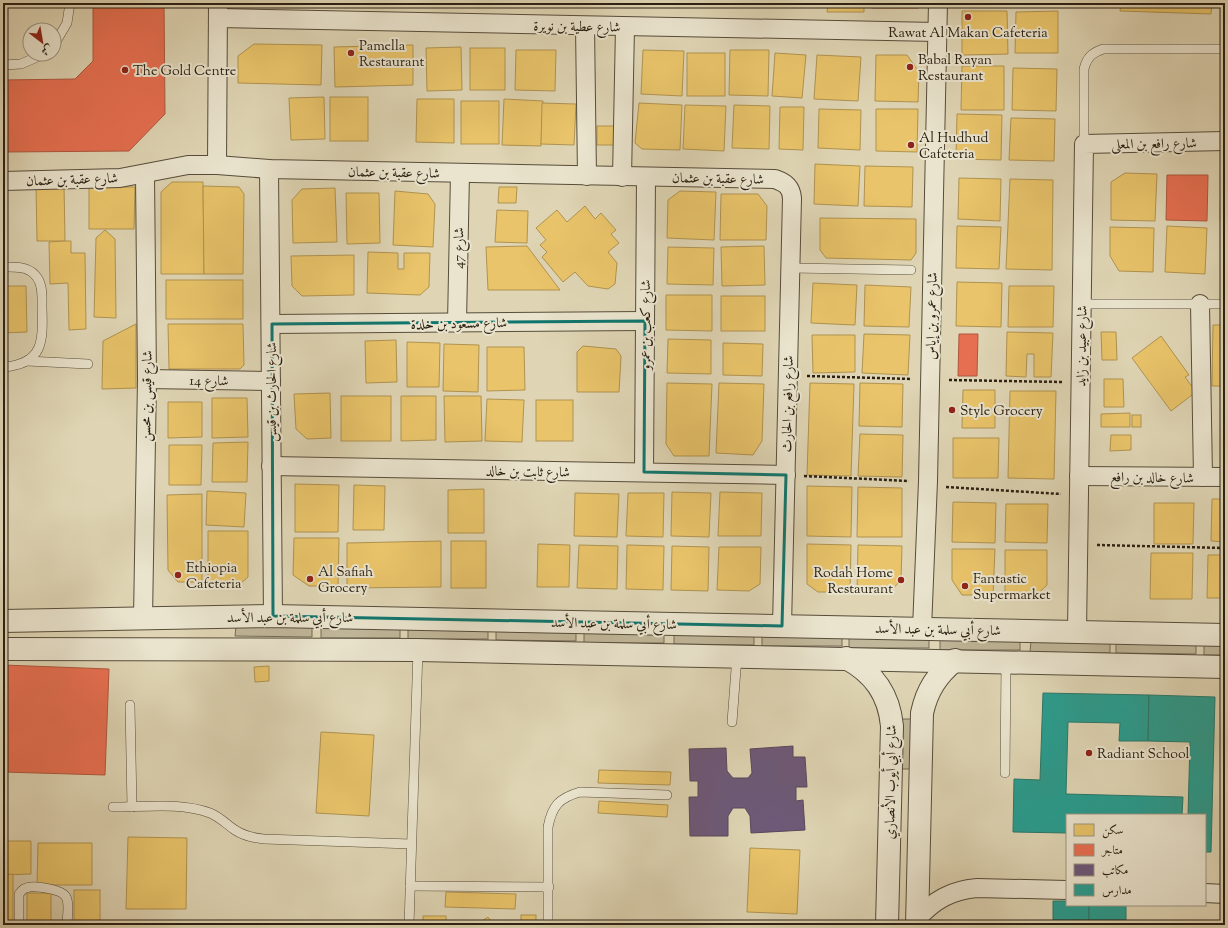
<svg xmlns="http://www.w3.org/2000/svg" width="1228" height="928" font-family="'Sorts Mill Goudy',Amiri,serif">
  <style>
    .green { fill: #c0b699; stroke: #756b56 }
    .homes { fill: #e9c46a; stroke: #b09350 }
    .shops { fill: #e76f51; stroke: #ae573e }
    .offices { fill: #6d597a; stroke: #59485b }
    .schools { fill: #2a9d8f; stroke: #2a786a }
    .lines { fill: none; stroke-linecap: round; stroke-linejoin: round }
    .service-casing { stroke: #574d3b; stroke-width: 10 }
    .minor-casing { stroke: #574d3b; stroke-width: 20 }
    .tertiary-casing { stroke: #574d3b; stroke-width: 24 }
    .path { stroke: #2a2013; stroke-width: 2.5; stroke-dasharray: 3 2; stroke-linecap: butt }
    .service { stroke: #eae4ce; stroke-width: 9 }
    .minor { stroke: #eae4ce; stroke-width: 18 }
    .tertiary { stroke: #eae4ce; stroke-width: 22 }
    .marked { fill: none; stroke: #0f766e; stroke-width: 3; stroke-linejoin: round }
    .poi-dot { fill: #8f2418; stroke: #eae4ce; stroke-width: 1.5 }
    .labels { text-anchor: middle; stroke-width: 4; stroke-linejoin: round; paint-order: stroke }
    .street-label { font-size: 14px; fill: #2a2013; stroke: #eae4ce }
    .poi-label { font-size: 14px; fill: #2a2013; stroke: #eae4ce; text-anchor: start }
  </style>
  <rect width="100%" height="100%" fill="#dfd5b4"/>
  <filter id="stains"><feTurbulence type="fractalNoise" baseFrequency=".005" numOctaves="4"/><feColorMatrix values="0 0 0 0 .2 0 0 0 0 .09 0 0 0 0 .02 0 0 0 .5 -.17"/></filter>
  <radialGradient id="worn" r=".72"><stop offset=".6" stop-color="#630" stop-opacity="0"/><stop offset="1" stop-color="#630" stop-opacity=".3"/></radialGradient>
  <!-- green -->
  <g class="green">
    <path d="M 236,626 L 312,627 L 312,637 L 235,636 Z"/>
    <path d="M 321,627 L 400,628 L 400,638 L 321,638 Z"/>
    <rect x="408" y="629" width="80" height="10"/>
    <path d="M 496,631 L 576,631 L 576,641 L 496,640 Z"/>
    <path d="M 584,632 L 664,633 L 664,643 L 584,643 Z"/>
    <path d="M 674,634 L 754,635 L 754,645 L 674,644 Z"/>
    <rect x="762" y="636" width="80" height="10"/>
    <rect x="849" y="638" width="80" height="10"/>
    <rect x="940" y="640" width="80" height="10"/>
    <path d="M 1031,641 L 1110,642 L 1110,653 L 1030,652 Z"/>
    <path d="M 1116,643 L 1196,644 L 1196,654 L 1116,653 Z"/>
    <rect x="1204" y="645" width="21" height="10"/>
    <path d="M 901,719 L 911,719 L 910,769 L 900,769 Z"/>
  </g>
  <!-- homes -->
  <g class="homes">
    <path d="M 567,3 L 608,3 L 608,5 L 567,6 Z"/>
    <rect x="671" y="3" width="46" height="3"/>
    <path d="M 721,3 L 764,3 L 764,7 L 720,6 Z"/>
    <path d="M 776,3 L 818,3 L 818,6 L 777,7 Z"/>
    <path d="M 828,3 L 864,3 L 864,12 L 827,12 Z"/>
    <path d="M 1121,3 L 1212,3 L 1211,14 L 1120,11 Z"/>
    <rect x="1222" y="3" width="3" height="10"/>
    <path d="M 962,11 L 1007,11 L 1008,54 L 962,55 Z"/>
    <path d="M 1058,11 L 1058,53 L 1015,53 L 1016,12 Z"/>
    <path d="M 254,44 L 322,45 L 321,85 L 238,83 L 238,56 Z"/>
    <path d="M 413,45 L 413,85 L 335,87 L 334,47 Z"/>
    <path d="M 461,47 L 462,90 L 427,91 L 426,48 Z"/>
    <rect x="470" y="48" width="35" height="42"/>
    <path d="M 516,50 L 556,50 L 555,91 L 515,90 Z"/>
    <path d="M 643,50 L 684,51 L 682,96 L 641,94 Z"/>
    <path d="M 730,50 L 769,50 L 768,96 L 729,95 Z"/>
    <rect x="687" y="53" width="38" height="43"/>
    <path d="M 775,53 L 806,55 L 802,98 L 772,96 Z"/>
    <path d="M 817,55 L 861,57 L 858,101 L 814,99 Z"/>
    <path d="M 876,55 L 907,55 L 919,72 L 918,102 L 875,101 Z"/>
    <path d="M 962,66 L 1004,66 L 1004,110 L 961,110 Z"/>
    <path d="M 1013,68 L 1057,69 L 1056,111 L 1012,110 Z"/>
    <path d="M 324,97 L 325,139 L 291,140 L 289,98 Z"/>
    <rect x="330" y="97" width="38" height="44"/>
    <path d="M 417,99 L 454,99 L 454,143 L 416,142 Z"/>
    <path d="M 504,99 L 543,101 L 541,146 L 502,145 Z"/>
    <rect x="461" y="101" width="38" height="43"/>
    <path d="M 542,103 L 576,104 L 574,145 L 541,144 Z"/>
    <path d="M 639,103 L 682,105 L 680,150 L 642,149 L 635,143 Z"/>
    <path d="M 685,105 L 726,106 L 724,151 L 683,149 Z"/>
    <path d="M 734,105 L 770,106 L 769,149 L 732,148 Z"/>
    <path d="M 780,107 L 804,107 L 803,150 L 779,149 Z"/>
    <path d="M 819,109 L 861,110 L 860,150 L 818,148 Z"/>
    <path d="M 876,109 L 918,109 L 917,152 L 876,151 Z"/>
    <path d="M 957,114 L 1002,115 L 1001,160 L 956,159 Z"/>
    <path d="M 1011,118 L 1055,119 L 1054,161 L 1009,160 Z"/>
    <rect x="597" y="126" width="20" height="19"/>
    <path d="M 815,164 L 860,166 L 858,206 L 814,204 Z"/>
    <path d="M 865,166 L 913,167 L 912,207 L 864,206 Z"/>
    <path d="M 1125,173 L 1157,174 L 1155,221 L 1111,220 L 1111,182 Z"/>
    <path d="M 1221,175 L 1225,175 L 1225,220 L 1220,220 Z"/>
    <path d="M 959,178 L 1001,179 L 1000,221 L 958,219 Z"/>
    <path d="M 1010,179 L 1053,180 L 1052,270 L 1006,269 Z"/>
    <path d="M 172,182 L 203,182 L 204,274 L 161,274 L 161,192 Z"/>
    <path d="M 64,185 L 65,241 L 37,241 L 36,186 Z"/>
    <path d="M 203,186 L 239,187 L 244,194 L 243,274 L 204,274 Z"/>
    <path d="M 89,187 L 135,187 L 134,229 L 89,229 Z"/>
    <path d="M 499,187 L 517,187 L 516,203 L 498,203 Z"/>
    <path d="M 335,188 L 337,242 L 293,243 L 292,200 L 302,189 Z"/>
    <path d="M 395,191 L 428,194 L 435,204 L 433,247 L 393,245 Z"/>
    <path d="M 680,191 L 716,192 L 714,240 L 667,238 L 668,200 Z"/>
    <path d="M 346,193 L 379,193 L 380,243 L 347,244 Z"/>
    <path d="M 721,194 L 758,194 L 767,206 L 766,240 L 720,240 Z"/>
    <path d="M 585,206 L 595,219 L 601,213 L 616,230 L 611,234 L 619,243 L 608,252 L 617,263 L 615,284 L 608,289 L 588,286 L 575,272 L 563,282 L 542,257 L 547,252 L 540,245 L 546,240 L 536,228 L 557,210 L 567,222 Z"/>
    <path d="M 497,210 L 528,211 L 527,243 L 495,242 Z"/>
    <path d="M 820,218 L 916,219 L 916,253 L 911,260 L 826,258 L 820,250 Z"/>
    <path d="M 957,226 L 1001,227 L 999,269 L 956,268 Z"/>
    <path d="M 1167,226 L 1207,228 L 1205,274 L 1165,272 Z"/>
    <path d="M 1222,226 L 1225,226 L 1225,273 L 1221,273 Z"/>
    <path d="M 1110,227 L 1154,228 L 1153,272 L 1119,271 L 1110,256 Z"/>
    <path d="M 105,230 L 115,239 L 116,318 L 94,317 L 96,238 Z"/>
    <path d="M 65,241 L 71,241 L 71,253 L 85,253 L 86,329 L 69,330 L 68,283 L 50,284 L 49,242 Z"/>
    <path d="M 527,246 L 560,290 L 488,290 L 486,247 Z"/>
    <path d="M 764,246 L 765,285 L 722,286 L 721,247 Z"/>
    <path d="M 668,247 L 714,248 L 713,285 L 667,284 Z"/>
    <path d="M 368,252 L 398,253 L 398,269 L 404,269 L 404,253 L 430,253 L 429,287 L 420,295 L 367,293 Z"/>
    <path d="M 354,255 L 354,295 L 302,296 L 292,286 L 291,256 Z"/>
    <rect x="166" y="280" width="77" height="39"/>
    <path d="M 957,282 L 1002,283 L 1001,327 L 956,326 Z"/>
    <path d="M 813,283 L 857,285 L 855,325 L 811,323 Z"/>
    <path d="M 865,285 L 911,287 L 909,327 L 864,326 Z"/>
    <path d="M 3,286 L 26,286 L 27,332 L 3,333 Z"/>
    <path d="M 1009,286 L 1054,286 L 1053,327 L 1008,327 Z"/>
    <path d="M 666,295 L 712,295 L 712,331 L 666,330 Z"/>
    <rect x="721" y="296" width="44" height="35"/>
    <path d="M 136,324 L 136,388 L 102,389 L 103,341 Z"/>
    <path d="M 168,324 L 243,324 L 244,365 L 240,369 L 169,369 Z"/>
    <path d="M 1213,325 L 1225,325 L 1225,386 L 1212,386 Z"/>
    <path d="M 1007,332 L 1053,333 L 1051,377 L 1034,377 L 1034,354 L 1027,354 L 1026,377 L 1006,376 Z"/>
    <path d="M 1101,332 L 1116,332 L 1117,360 L 1102,360 Z"/>
    <path d="M 864,334 L 910,335 L 908,375 L 862,373 Z"/>
    <path d="M 812,335 L 855,335 L 855,372 L 813,373 Z"/>
    <path d="M 1161,336 L 1189,375 L 1185,377 L 1196,392 L 1171,411 L 1132,358 Z"/>
    <path d="M 668,339 L 711,340 L 711,374 L 667,373 Z"/>
    <path d="M 396,340 L 397,382 L 366,383 L 365,341 Z"/>
    <path d="M 407,342 L 440,343 L 439,387 L 407,387 Z"/>
    <path d="M 723,343 L 763,344 L 762,376 L 723,375 Z"/>
    <path d="M 444,344 L 479,345 L 478,392 L 443,391 Z"/>
    <path d="M 583,346 L 616,349 L 621,356 L 619,392 L 577,392 L 577,352 Z"/>
    <path d="M 487,347 L 524,347 L 525,390 L 487,391 Z"/>
    <path d="M 1104,379 L 1123,379 L 1124,407 L 1104,407 Z"/>
    <path d="M 667,383 L 712,384 L 709,456 L 674,456 L 666,444 Z"/>
    <path d="M 719,383 L 764,384 L 762,441 L 753,455 L 716,453 Z"/>
    <path d="M 810,383 L 854,384 L 851,476 L 807,475 Z"/>
    <path d="M 860,383 L 903,384 L 902,427 L 859,426 Z"/>
    <path d="M 963,390 L 995,390 L 995,428 L 962,428 Z"/>
    <path d="M 1010,391 L 1056,391 L 1054,479 L 1008,478 Z"/>
    <path d="M 330,393 L 331,438 L 307,439 L 296,429 L 294,394 Z"/>
    <rect x="341" y="396" width="50" height="45"/>
    <path d="M 401,396 L 436,396 L 436,440 L 401,441 Z"/>
    <path d="M 444,396 L 481,396 L 482,441 L 445,442 Z"/>
    <path d="M 212,398 L 247,398 L 248,437 L 212,438 Z"/>
    <path d="M 487,399 L 524,400 L 522,442 L 485,441 Z"/>
    <rect x="536" y="400" width="37" height="41"/>
    <path d="M 168,402 L 202,402 L 202,437 L 168,438 Z"/>
    <path d="M 1130,413 L 1130,427 L 1101,427 L 1101,414 Z"/>
    <rect x="1132" y="415" width="9" height="12"/>
    <path d="M 860,434 L 903,435 L 902,477 L 858,476 Z"/>
    <path d="M 1111,435 L 1131,435 L 1131,450 L 1110,451 Z"/>
    <path d="M 953,438 L 999,438 L 998,478 L 953,478 Z"/>
    <path d="M 248,442 L 247,482 L 212,482 L 213,443 Z"/>
    <path d="M 169,445 L 202,445 L 201,485 L 169,485 Z"/>
    <path d="M 295,484 L 339,485 L 338,532 L 295,532 Z"/>
    <path d="M 354,485 L 385,486 L 384,530 L 353,530 Z"/>
    <path d="M 807,486 L 852,487 L 851,537 L 807,536 Z"/>
    <path d="M 858,487 L 902,488 L 902,537 L 857,537 Z"/>
    <path d="M 484,489 L 484,533 L 448,533 L 448,490 Z"/>
    <path d="M 207,491 L 246,493 L 244,527 L 206,525 Z"/>
    <path d="M 672,492 L 711,493 L 709,537 L 671,536 Z"/>
    <path d="M 720,492 L 762,493 L 761,536 L 718,536 Z"/>
    <path d="M 575,493 L 619,494 L 617,537 L 574,536 Z"/>
    <path d="M 628,493 L 664,493 L 663,537 L 626,536 Z"/>
    <path d="M 202,494 L 202,582 L 178,582 L 168,570 L 167,495 Z"/>
    <path d="M 1212,499 L 1225,499 L 1225,542 L 1211,541 Z"/>
    <path d="M 953,502 L 996,503 L 995,543 L 952,542 Z"/>
    <path d="M 1154,503 L 1194,503 L 1193,544 L 1154,544 Z"/>
    <path d="M 1006,504 L 1048,504 L 1047,543 L 1005,542 Z"/>
    <path d="M 208,531 L 248,531 L 248,577 L 240,584 L 208,585 Z"/>
    <path d="M 294,538 L 339,538 L 338,586 L 309,586 L 293,575 Z"/>
    <path d="M 441,541 L 441,587 L 347,588 L 347,543 Z"/>
    <rect x="451" y="541" width="35" height="47"/>
    <path d="M 538,544 L 570,545 L 569,587 L 537,587 Z"/>
    <path d="M 807,544 L 851,545 L 850,592 L 818,592 L 807,584 Z"/>
    <path d="M 579,545 L 618,546 L 617,589 L 577,588 Z"/>
    <path d="M 627,545 L 664,546 L 663,590 L 626,589 Z"/>
    <path d="M 858,545 L 902,546 L 901,580 L 890,592 L 857,592 Z"/>
    <path d="M 672,546 L 709,547 L 708,591 L 671,590 Z"/>
    <path d="M 719,547 L 761,547 L 760,584 L 749,591 L 717,590 Z"/>
    <path d="M 952,549 L 995,549 L 993,595 L 962,595 L 952,580 Z"/>
    <path d="M 1005,550 L 1047,550 L 1047,585 L 1034,597 L 1005,596 Z"/>
    <path d="M 1151,553 L 1193,553 L 1192,599 L 1150,599 Z"/>
    <path d="M 1208,555 L 1225,555 L 1225,598 L 1207,598 Z"/>
    <path d="M 269,666 L 269,681 L 255,682 L 254,667 Z"/>
    <path d="M 321,732 L 374,735 L 369,816 L 316,813 Z"/>
    <path d="M 599,770 L 671,772 L 670,785 L 598,783 Z"/>
    <path d="M 599,801 L 668,805 L 667,817 L 598,813 Z"/>
    <path d="M 128,837 L 187,838 L 186,909 L 126,909 Z"/>
    <path d="M 3,841 L 31,841 L 31,874 L 3,875 Z"/>
    <path d="M 38,843 L 92,843 L 92,885 L 37,885 Z"/>
    <path d="M 750,848 L 800,850 L 797,914 L 747,912 Z"/>
    <path d="M 13,874 L 13,925 L 3,925 L 3,875 Z"/>
    <rect x="74" y="890" width="26" height="35"/>
    <path d="M 446,892 L 516,894 L 515,909 L 445,907 Z"/>
    <rect x="27" y="893" width="24" height="32"/>
    <rect x="521" y="915" width="15" height="10"/>
    <rect x="423" y="916" width="23" height="9"/>
    <path d="M 488,917 L 494,925 L 476,925 Z"/>
  </g>
  <!-- shops -->
  <g class="shops">
    <path d="M 93,3 L 164,3 L 165,114 L 129,151 L 3,152 L 3,80 L 75,79 L 93,61 Z"/>
    <rect x="872" y="3" width="46" height="5"/>
    <path d="M 1006,3 L 1098,3 L 1098,6 Z"/>
    <path d="M 1167,175 L 1208,175 L 1207,221 L 1166,220 Z"/>
    <path d="M 959,334 L 978,334 L 977,376 L 958,376 Z"/>
    <path d="M 3,665 L 109,669 L 105,775 L 3,772 Z"/>
  </g>
  <!-- offices -->
  <path class="offices" d="M 793,746 L 793,757 L 805,757 L 807,787 L 796,787 L 796,801 L 803,800 L 805,830 L 751,833 L 750,816 L 745,808 L 733,808 L 728,816 L 728,836 L 690,836 L 689,797 L 698,797 L 698,781 L 690,781 L 689,749 L 726,748 L 727,771 L 733,778 L 748,778 L 752,773 L 750,749 Z"/>
  <!-- schools -->
  <g class="schools">
    <path d="M 1043,693 L 1149,695 L 1148,741 L 1119,741 L 1120,723 L 1068,722 L 1066,794 L 1183,797 L 1182,815 L 1067,815 L 1067,833 L 1013,832 L 1014,779 L 1040,780 Z"/>
    <path d="M 1149,695 L 1215,697 L 1211,852 L 1205,852 L 1205,815 L 1188,815 L 1190,742 L 1148,741 Z"/>
    <path d="M 1225,792 L 1225,835 L 1224,835 Z"/>
    <path d="M 1053,901 L 1067,901 L 1067,905 L 1089,905 L 1089,920 L 1053,920 Z"/>
    <rect x="1089" y="905" width="37" height="15"/>
  </g>
  <g class="lines">
    <!-- service casing -->
    <g class="service-casing">
      <g id="service">
        <path d="M 54,45 L 67,23 L 70,3"/>
        <path d="M 3,65 L 21,64 L 44,54"/>
        <path d="M 1084,144 L 1084,69 C 1087,57 1092,53 1103,49 L 1225,49"/>
        <path d="M 3,267 C 14,267 27,266 35,275 C 43,283 42,297 42,307 C 43,341 44,364 3,367"/>
        <path d="M 791,268 L 911,270"/>
        <path d="M 1081,304 L 1225,304"/>
        <path d="M 27,361 L 88,364"/>
        <path d="M 130,705 L 132,807"/>
        <path d="M 732,722 L 737,656"/>
        <path d="M 1005,773 L 1006,662"/>
        <path d="M 113,807 C 144,807 181,802 210,813 C 220,817 226,824 235,830 C 244,836 254,838 264,839 L 411,844"/>
        <path d="M 410,886 L 549,887"/>
        <path d="M 19,925 L 19,894 C 21,892 22,889 26,888 C 33,885 62,889 66,897 C 70,904 67,917 67,925"/>
        <path d="M 409,925 L 418,650"/>
        <path d="M 548,925 L 548,827 C 552,806 559,798 580,792 L 667,795"/>
        <path d="M 1139,925 L 1141,925"/>
      </g>
    </g>
    <!-- minor casing -->
    <g class="minor-casing">
      <g id="minor">
        <path d="M 218,18 L 937,32"/>
        <path d="M 585,26 L 587,176"/>
        <path d="M 217,165 L 218,3"/>
        <path d="M 269,169 L 273,616"/>
        <path d="M 622,177 L 625,27"/>
        <path d="M 3,181 L 120,178 L 188,165 L 217,165 L 269,169 L 775,179 C 786,183 791,187 792,198 L 782,626"/>
        <path d="M 1200,304 L 1203,477"/>
        <path d="M 457,323 L 460,173"/>
        <path d="M 272,324 L 645,321"/>
        <path d="M 147,379 L 271,381"/>
        <path d="M 271,466 L 786,475"/>
        <path d="M 644,472 L 646,177"/>
        <path d="M 1079,476 L 1225,477"/>
        <path d="M 143,618 L 147,379 L 145,174"/>
        <path d="M 922,629 L 928,481 L 938,3"/>
        <path d="M 1077,632 L 1084,144 L 1225,141"/>
        <path d="M 1205,893 L 1225,894"/>
        <path d="M 917,919 C 934,900 952,890 977,888 L 1067,890"/>
      </g>
    </g>
    <!-- tertiary casing -->
    <g class="tertiary-casing">
      <g id="tertiary">
        <path d="M 3,621 L 273,616 L 1225,635"/>
        <path d="M 3,649 L 418,650 L 1225,667"/>
        <path d="M 846,658 C 874,673 889,694 892,726 L 887,925"/>
        <path d="M 917,925 L 922,713 C 927,690 937,675 955,660"/>
      </g>
    </g>
    <!-- path -->
    <g class="path">
      <path d="M 807,376 L 912,379"/>
      <path d="M 949,380 L 1062,382"/>
      <path d="M 804,476 L 909,481"/>
      <path d="M 946,487 L 1061,494"/>
      <path d="M 1097,545 L 1225,548"/>
    </g>
    <!-- service -->
    <use href="#service" class="service"/>
    <!-- minor -->
    <use href="#minor" class="minor"/>
    <!-- tertiary -->
    <use href="#tertiary" class="tertiary"/>
  </g>
  <!-- marked area -->
  <path class="marked" d="M 645,321 L 644,472 L 786,475 L 782,626 L 273,616 L 272,324 Z"/>
  <!-- markers -->
  <g class="poi-dot">
    <circle cx="968" cy="17" r="4"/>
    <circle cx="351" cy="53" r="4"/>
    <circle cx="910" cy="67" r="4"/>
    <circle cx="125" cy="70" r="4"/>
    <circle cx="911" cy="145" r="4"/>
    <circle cx="952" cy="410" r="4"/>
    <circle cx="178" cy="575" r="4"/>
    <circle cx="310" cy="579" r="4"/>
    <circle cx="901" cy="580" r="4"/>
    <circle cx="965" cy="586" r="4"/>
    <circle cx="1089" cy="753" r="4"/>
  </g>
  <g class="labels">
    <!-- street labels -->
    <g class="street-label">
      <text transform="translate(577 26) rotate(1)" y="5">شارع عطية بن نويرة</text>
      <text transform="translate(1154 143) rotate(-1)" y="5">شارع رافع بن المعلى</text>
      <text transform="translate(394 172) rotate(1)" y="5">شارع عقبة بن عثمان</text>
      <text transform="translate(718 178) rotate(1)" y="5">شارع عقبة بن عثمان</text>
      <text transform="translate(72 179) rotate(-2)" y="5">شارع عقبة بن عثمان</text>
      <text transform="translate(458 248) rotate(-89)" y="5">شارع 47</text>
      <text transform="translate(931 316) rotate(-89)" y="5">شارع عمرو بن إياس</text>
      <text transform="translate(459 323) rotate(-1)" y="5">شارع مسعود بن خلدة</text>
      <text transform="translate(645 325) rotate(-90)" y="5">شارع كعب بن عمرو</text>
      <text transform="translate(1081 346) rotate(-89)" y="5">شارع عبيد بن زايد</text>
      <text transform="translate(209 380) rotate(1)" y="5">شارع 14</text>
      <text transform="translate(271 392) rotate(-90)" y="5">شارع الحارث بن قيس</text>
      <text transform="translate(146 396) rotate(-89)" y="5">شارع قيس بن محسن</text>
      <text transform="translate(787 404) rotate(-89)" y="5">شارع رافع بن الحارث</text>
      <text transform="translate(528 471) rotate(1)" y="5">شارع ثابت بن خالد</text>
      <text transform="translate(1152 477) rotate(1)" y="5">شارع خالد بن رافع</text>
      <text x="290" y="622">شارع أبي سلمة بن عبد الأسد</text>
      <text transform="translate(614 623) rotate(1)" y="5">شارع أبي سلمة بن عبد الأسد</text>
      <text transform="translate(938 629) rotate(1)" y="5">شارع أبي سلمة بن عبد الأسد</text>
      <text transform="translate(890 782) rotate(-89)" y="5">شارع أبي أيوب الأنصاري</text>
    </g>
    <!-- poi labels -->
    <g class="poi-label">
      <text x="968" y="37" text-anchor="middle">Rawat Al Makan Cafeteria</text>
      <text x="359" y="50">Pamella<tspan x="359" dy="16">Restaurant</tspan></text>
      <text x="918" y="64">Babal Rayan<tspan x="918" dy="16">Restaurant</tspan></text>
      <text x="133" y="75">The Gold Centre</text>
      <text x="919" y="142">Al Hudhud<tspan x="919" dy="16">Cafeteria</tspan></text>
      <text x="960" y="415">Style Grocery</text>
      <text x="186" y="572">Ethiopia<tspan x="186" dy="16">Cafeteria</tspan></text>
      <text x="318" y="576">Al Safiah<tspan x="318" dy="16">Grocery</tspan></text>
      <text x="893" y="577" text-anchor="end">Rodah Home<tspan x="893" dy="16">Restaurant</tspan></text>
      <text x="973" y="583">Fantastic<tspan x="973" dy="16">Supermarket</tspan></text>
      <text x="1097" y="758">Radiant School</text>
    </g>
  </g>
  <!-- margin -->
  <rect width="1228" height="928" fill="none" stroke="#dfd5b4" stroke-width="16"/>
  <rect x="4" y="4" width="1220" height="920" fill="none" stroke="#2a2013" stroke-width="2"/>
  <rect x="8" y="8" width="1212" height="912" fill="none" stroke="#2a2013"/>
  <!-- legend -->
  <rect x="1066" y="814" width="140" height="92" fill="#eae4ce" stroke="#9d9683"/>
  <rect x="1074" y="824" width="20" height="12" fill="#e9c46a" stroke="#9d9683"/>
  <text x="1102" y="834" font-size="12" fill="#2a2013">سكن</text>
  <rect x="1074" y="844" width="20" height="12" fill="#e76f51" stroke="#9d9683"/>
  <text x="1102" y="854" font-size="12" fill="#2a2013">متاجر</text>
  <rect x="1074" y="864" width="20" height="12" fill="#6d597a" stroke="#9d9683"/>
  <text x="1102" y="874" font-size="12" fill="#2a2013">مكاتب</text>
  <rect x="1074" y="884" width="20" height="12" fill="#2a9d8f" stroke="#9d9683"/>
  <text x="1102" y="894" font-size="12" fill="#2a2013">مدارس</text>
  <!-- north arrow -->
  <g transform="translate(42 42) rotate(149)"><circle r="19" fill="#eae4ce" stroke="#9d9683"/>
  <path d="M0-3L7 15L0 10L-7 15Z" fill="#8f2418"/>
  <text y="-6" font-size="11" font-weight="bold" text-anchor="middle" fill="#2a2013">ش</text>
  </g>
  <rect width="100%" height="100%" filter="url(#stains)"/>
  <rect width="100%" height="100%" fill="url(#worn)"/>
</svg>
